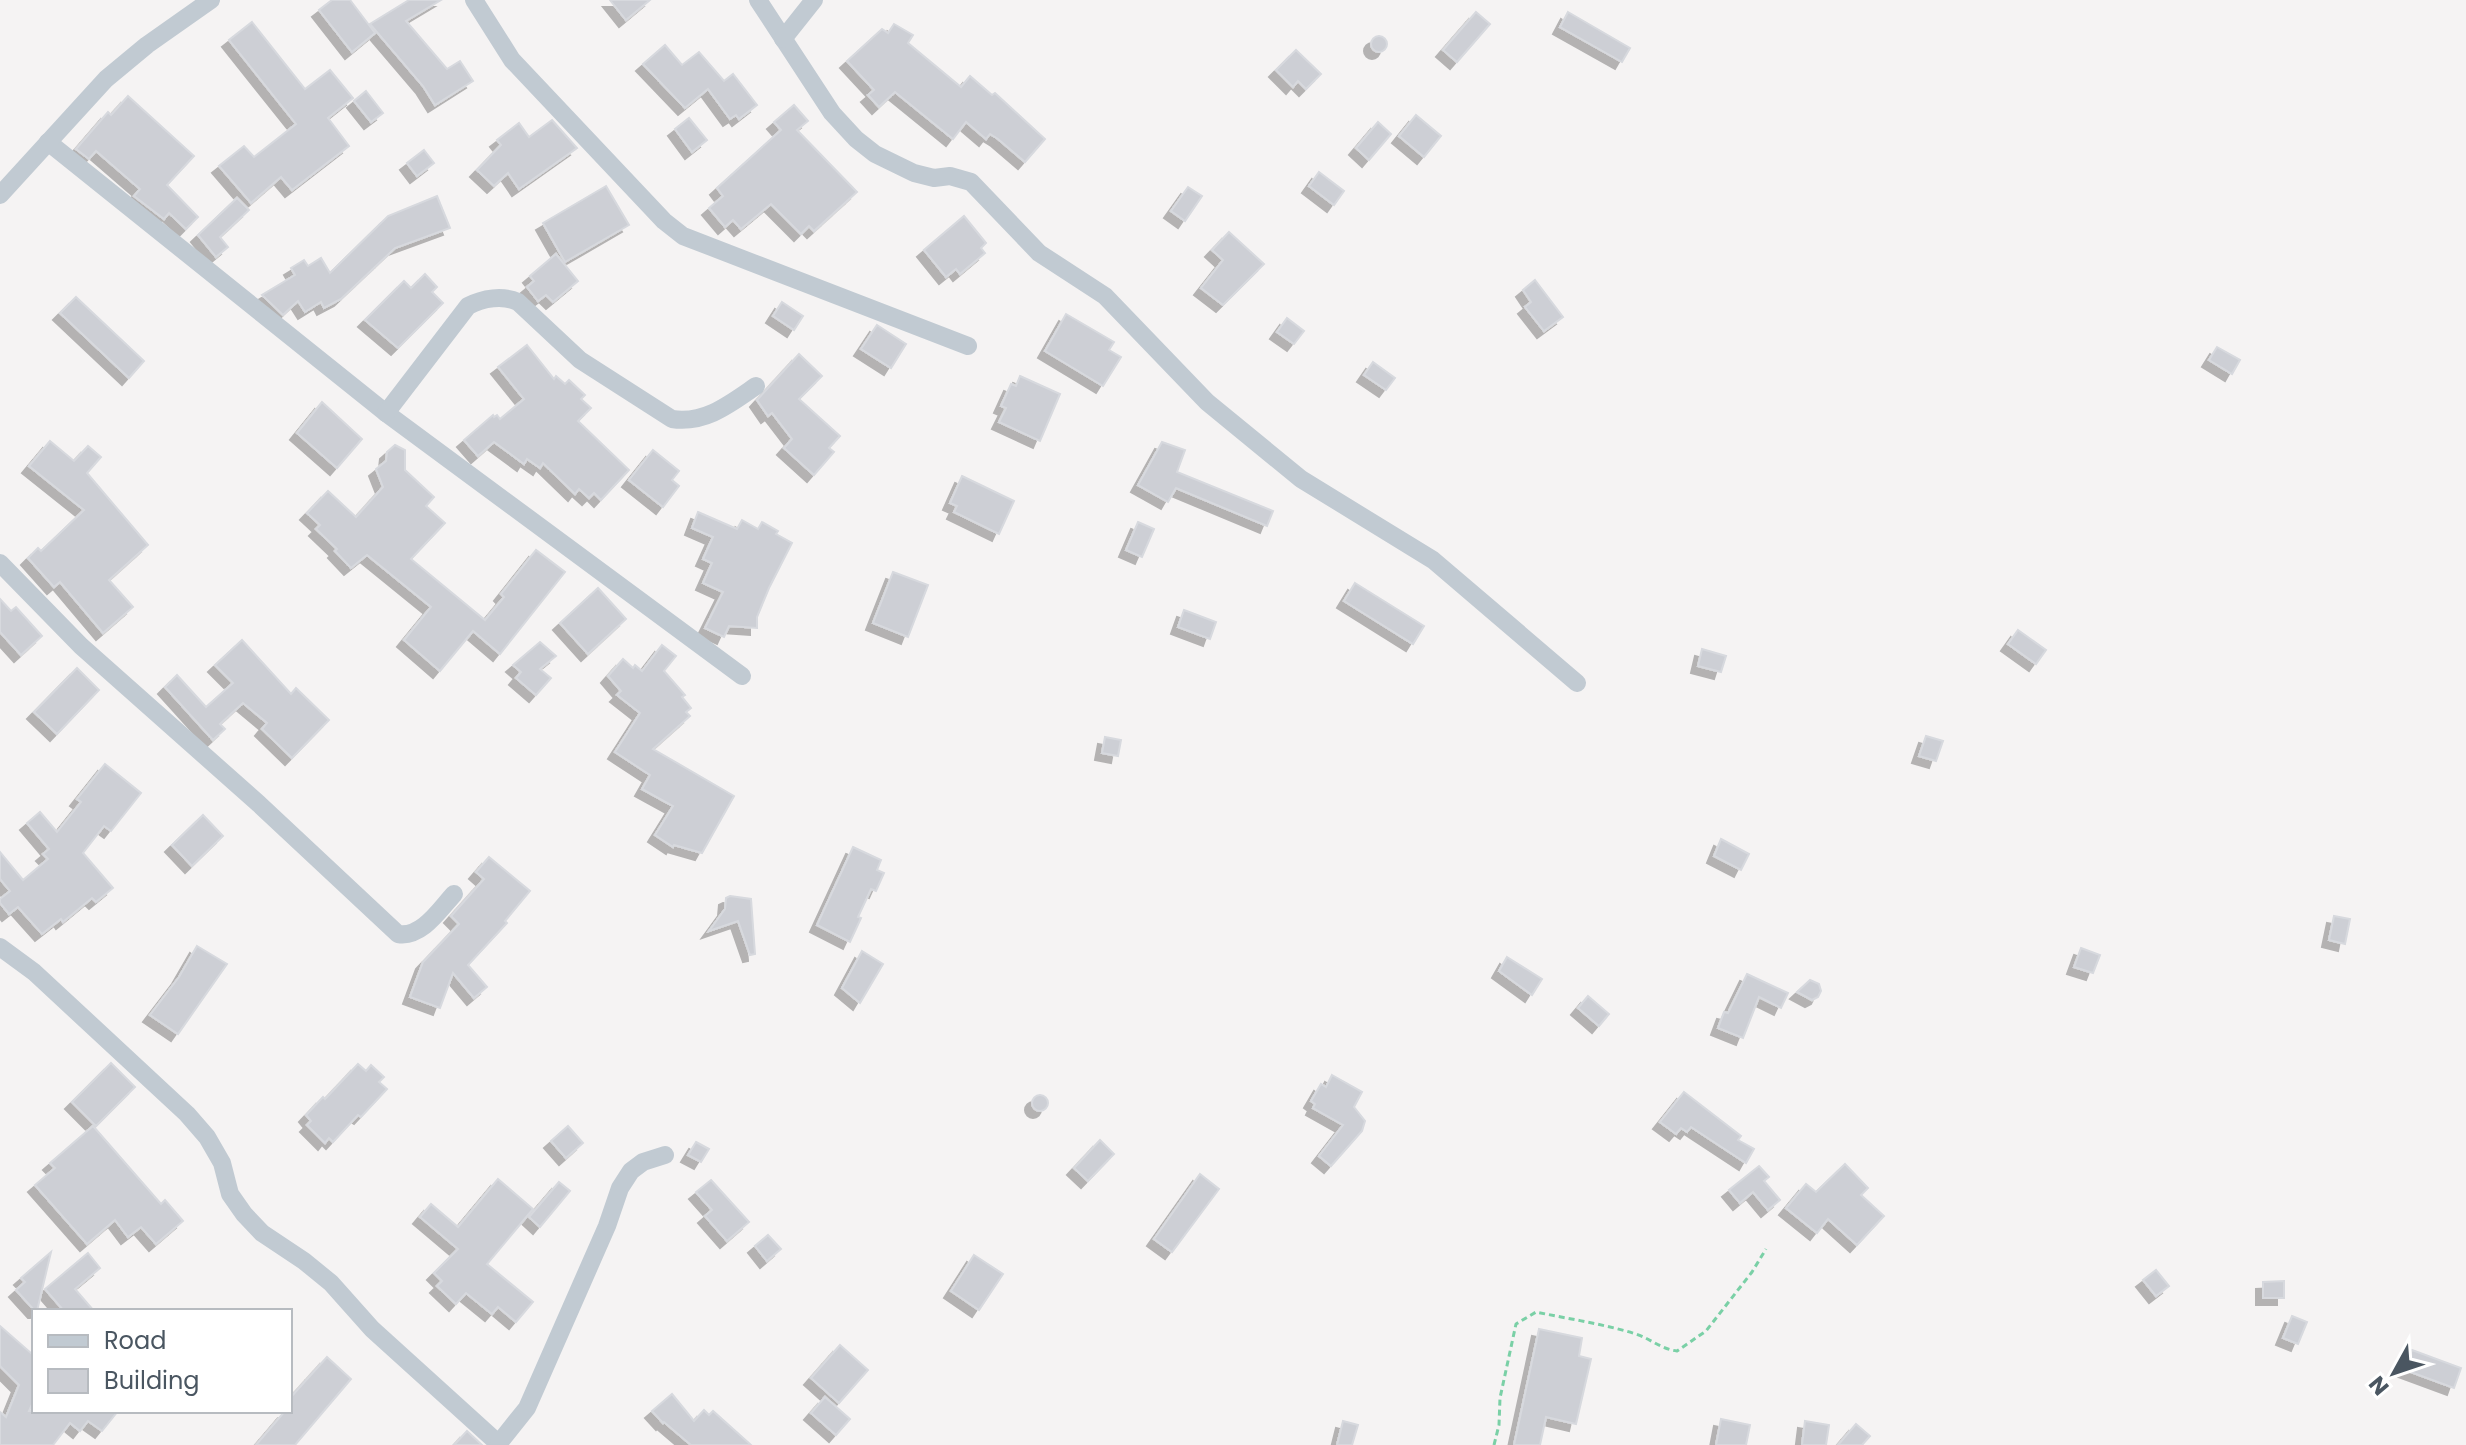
<svg xmlns="http://www.w3.org/2000/svg" width="2466" height="1445" font-family="Poppins,sans-serif">
  <style>
    .building { fill: #cdcfd5; stroke: #d7d9de; stroke-width: 2; filter: url(#shadow) }
    .lines { fill: none; stroke-linecap: round; stroke-linejoin: round }
    .path { stroke: #7ad0a6; stroke-width: 3; stroke-dasharray: 6 4; stroke-linecap: butt }
    .minor { stroke: #c1cad2; stroke-width: 18 }
  </style>
  <defs>
    <filter id="shadow"><feDropShadow dx="-7" dy="7" stdDeviation="0" flood-color="#0004"/></filter>
  </defs>
  <rect width="100%" height="100%" fill="#f5f3f3"/>
  <!-- building -->
  <g class="building">
    <path d="M 332,0 L 350,0 L 375,33 L 352,52 L 319,10 Z"/>
    <path d="M 409,0 L 441,0 L 406,21 L 447,69 L 460,61 L 473,81 L 435,105 L 423,86 L 370,24 Z"/>
    <path d="M 610,0 L 650,0 L 626,20 Z"/>
    <path d="M 1476,12 L 1490,24 L 1457,62 L 1443,50 Z"/>
    <path d="M 1568,12 L 1630,48 L 1622,62 L 1560,27 Z"/>
    <path d="M 252,22 L 305,89 L 330,70 L 353,98 L 328,118 L 349,146 L 292,190 L 281,177 L 251,203 L 219,166 L 244,146 L 254,157 L 296,124 L 229,40 Z"/>
    <path d="M 894,24 L 913,35 L 908,43 L 961,87 L 970,76 L 992,95 L 995,93 L 1045,139 L 1025,162 L 998,139 L 990,134 L 986,139 L 966,122 L 953,139 L 895,92 L 879,107 L 868,95 L 874,90 L 847,61 L 882,29 L 888,33 Z"/>
    <circle cx="1379" cy="44" r="8"/>
    <path d="M 665,45 L 682,65 L 699,52 L 724,81 L 733,74 L 757,105 L 739,119 L 736,115 L 730,119 L 708,89 L 685,108 L 643,64 Z"/>
    <path d="M 1296,50 L 1321,74 L 1306,89 L 1298,81 L 1293,87 L 1276,70 Z"/>
    <path d="M 366,91 L 383,113 L 371,122 L 354,101 Z"/>
    <path d="M 128,96 L 194,156 L 167,185 L 198,217 L 186,229 L 169,213 L 164,219 L 134,196 L 140,189 L 96,151 L 89,159 L 76,149 L 108,112 L 111,115 Z"/>
    <path d="M 794,105 L 808,121 L 797,130 L 857,192 L 814,231 L 809,226 L 801,234 L 771,204 L 741,229 L 733,220 L 725,227 L 709,208 L 723,196 L 717,188 L 781,130 L 774,122 Z"/>
    <path d="M 1416,115 L 1441,136 L 1424,157 L 1399,136 Z"/>
    <path d="M 689,118 L 707,140 L 692,152 L 675,129 Z"/>
    <path d="M 552,120 L 577,148 L 519,189 L 508,173 L 494,186 L 477,170 L 501,145 L 497,140 L 519,123 L 529,137 Z"/>
    <path d="M 1378,122 L 1391,134 L 1369,160 L 1356,148 Z"/>
    <path d="M 424,150 L 434,163 L 417,176 L 407,163 Z"/>
    <path d="M 1319,172 L 1344,191 L 1334,205 L 1309,186 Z"/>
    <path d="M 606,186 L 629,225 L 565,262 L 543,223 Z"/>
    <path d="M 1188,187 L 1202,196 L 1185,221 L 1171,211 Z"/>
    <path d="M 437,196 L 450,228 L 395,248 L 341,299 L 324,308 L 321,302 L 305,312 L 298,301 L 283,315 L 262,295 L 295,275 L 291,268 L 304,260 L 308,266 L 321,258 L 330,273 L 388,216 Z"/>
    <path d="M 237,198 L 249,210 L 220,237 L 228,247 L 216,257 L 198,235 Z"/>
    <path d="M 964,216 L 986,243 L 981,248 L 985,253 L 960,274 L 956,269 L 946,277 L 924,250 Z"/>
    <path d="M 1229,232 L 1264,264 L 1223,305 L 1201,288 L 1223,260 L 1212,250 Z"/>
    <path d="M 556,254 L 578,281 L 553,302 L 546,295 L 538,301 L 527,287 L 534,281 L 530,276 Z"/>
    <path d="M 425,274 L 437,287 L 432,292 L 443,303 L 398,348 L 365,320 L 404,281 L 411,288 Z"/>
    <path d="M 1535,280 L 1563,317 L 1544,331 L 1525,307 L 1531,302 L 1523,290 Z"/>
    <path d="M 76,297 L 144,361 L 129,378 L 60,313 Z"/>
    <path d="M 782,302 L 803,316 L 794,330 L 773,316 Z"/>
    <path d="M 1066,314 L 1114,342 L 1109,350 L 1121,357 L 1103,386 L 1045,351 Z"/>
    <path d="M 1287,318 L 1304,331 L 1294,344 L 1277,332 Z"/>
    <path d="M 877,325 L 906,344 L 891,368 L 861,349 Z"/>
    <path d="M 527,345 L 554,379 L 556,376 L 565,384 L 569,380 L 585,395 L 581,399 L 591,408 L 578,421 L 629,470 L 601,500 L 594,493 L 589,498 L 579,489 L 575,494 L 543,463 L 540,468 L 527,459 L 524,464 L 494,442 L 478,456 L 464,440 L 493,415 L 494,417 L 497,415 L 500,419 L 524,399 L 498,367 Z"/>
    <path d="M 2217,347 L 2240,360 L 2232,374 L 2209,360 Z"/>
    <path d="M 799,354 L 822,376 L 799,399 L 840,436 L 829,448 L 834,452 L 814,475 L 784,448 L 792,439 L 772,413 L 768,416 L 757,400 Z"/>
    <path d="M 1373,362 L 1395,378 L 1386,390 L 1364,375 Z"/>
    <path d="M 1020,376 L 1060,394 L 1040,441 L 999,422 L 1006,408 L 1001,406 L 1011,384 L 1016,386 Z"/>
    <path d="M 322,402 L 362,439 L 337,468 L 297,433 Z"/>
    <path d="M 50,441 L 74,461 L 88,446 L 101,457 L 87,473 L 148,545 L 109,580 L 133,607 L 103,633 L 60,582 L 54,587 L 28,558 L 38,548 L 41,551 L 84,510 L 29,466 Z"/>
    <path d="M 1162,442 L 1185,450 L 1177,472 L 1273,511 L 1267,526 L 1176,488 L 1168,502 L 1138,485 Z"/>
    <path d="M 395,445 L 405,450 L 405,470 L 434,497 L 426,506 L 445,523 L 411,559 L 485,620 L 504,597 L 501,594 L 536,550 L 565,572 L 500,654 L 473,631 L 440,671 L 404,640 L 431,607 L 367,555 L 351,568 L 335,551 L 337,549 L 316,529 L 320,525 L 307,513 L 328,491 L 356,517 L 383,487 L 376,469 L 386,461 L 387,452 Z"/>
    <path d="M 653,450 L 679,471 L 672,480 L 679,486 L 663,507 L 629,480 Z"/>
    <path d="M 962,476 L 1014,501 L 999,534 L 954,512 L 957,506 L 950,503 Z"/>
    <path d="M 698,512 L 737,529 L 742,520 L 758,529 L 762,522 L 778,531 L 776,534 L 792,543 L 769,588 L 757,617 L 757,628 L 729,626 L 724,637 L 705,628 L 723,592 L 703,583 L 712,563 L 703,559 L 713,537 L 692,528 Z"/>
    <path d="M 1138,522 L 1154,529 L 1142,557 L 1126,550 Z"/>
    <path d="M 893,572 L 928,585 L 908,637 L 873,623 Z"/>
    <path d="M 1355,583 L 1424,626 L 1413,644 L 1344,601 Z"/>
    <path d="M 598,588 L 626,619 L 588,654 L 560,623 Z"/>
    <path d="M 0,599 L 11,611 L 16,607 L 42,636 L 21,655 L 0,632 Z"/>
    <path d="M 1184,610 L 1216,622 L 1210,639 L 1178,627 Z"/>
    <path d="M 2018,630 L 2046,650 L 2036,664 L 2008,644 Z"/>
    <path d="M 242,640 L 291,694 L 296,688 L 329,720 L 292,758 L 262,729 L 267,723 L 243,703 L 220,724 L 225,729 L 213,740 L 165,687 L 177,675 L 206,707 L 233,683 L 215,665 Z"/>
    <path d="M 540,642 L 556,656 L 540,669 L 551,678 L 536,695 L 516,678 L 521,672 L 513,665 Z"/>
    <path d="M 662,645 L 676,656 L 664,671 L 685,695 L 682,697 L 691,708 L 686,712 L 690,716 L 653,749 L 734,796 L 702,853 L 674,845 L 673,847 L 655,835 L 673,806 L 642,789 L 650,775 L 615,752 L 640,713 L 617,695 L 621,691 L 608,676 L 623,659 L 633,668 L 635,665 L 642,671 Z"/>
    <path d="M 1702,649 L 1726,656 L 1721,672 L 1698,666 Z"/>
    <path d="M 77,668 L 99,690 L 57,734 L 34,712 Z"/>
    <path d="M 1926,736 L 1943,741 L 1936,761 L 1919,756 Z"/>
    <path d="M 1105,737 L 1121,740 L 1118,756 L 1102,753 Z"/>
    <path d="M 105,764 L 141,793 L 111,831 L 104,826 L 83,853 L 113,888 L 96,902 L 92,898 L 63,922 L 61,919 L 42,934 L 18,907 L 9,914 L 0,903 L 0,899 L 10,891 L 0,879 L 0,852 L 23,880 L 48,859 L 43,854 L 49,849 L 27,823 L 40,812 L 57,832 L 81,802 L 77,799 Z"/>
    <path d="M 203,815 L 223,836 L 192,866 L 172,845 Z"/>
    <path d="M 1721,839 L 1749,854 L 1741,870 L 1714,856 Z"/>
    <path d="M 853,847 L 881,860 L 877,870 L 884,873 L 876,891 L 871,889 L 858,917 L 861,918 L 850,942 L 817,925 Z"/>
    <path d="M 489,857 L 530,891 L 505,921 L 507,923 L 468,965 L 487,987 L 474,998 L 453,973 L 440,1008 L 410,997 L 423,962 L 459,924 L 451,916 L 484,879 L 476,872 Z"/>
    <path d="M 730,896 L 751,899 L 755,954 L 750,955 L 738,921 L 709,931 L 725,909 L 726,898 Z"/>
    <path d="M 2334,916 L 2350,919 L 2345,944 L 2329,940 Z"/>
    <path d="M 197,946 L 227,964 L 178,1034 L 150,1015 L 179,977 Z"/>
    <path d="M 2081,948 L 2100,955 L 2093,973 L 2074,967 Z"/>
    <path d="M 862,951 L 883,964 L 860,1003 L 842,988 Z"/>
    <path d="M 1507,957 L 1542,979 L 1532,995 L 1499,971 Z"/>
    <path d="M 1747,974 L 1788,993 L 1781,1008 L 1759,997 L 1743,1038 L 1718,1028 L 1724,1012 L 1728,1013 Z"/>
    <path d="M 1810,980 L 1819,984 L 1821,991 L 1818,997 L 1812,1000 L 1797,992 Z"/>
    <path d="M 1588,996 L 1609,1014 L 1599,1026 L 1578,1008 Z"/>
    <path d="M 111,1063 L 135,1087 L 96,1126 L 72,1102 Z"/>
    <path d="M 358,1064 L 366,1071 L 371,1065 L 384,1077 L 379,1082 L 387,1089 L 361,1117 L 358,1115 L 333,1142 L 329,1138 L 325,1143 L 307,1125 L 311,1121 L 306,1115 L 323,1097 L 325,1099 Z"/>
    <path d="M 1332,1075 L 1362,1092 L 1354,1107 L 1365,1121 L 1362,1131 L 1331,1166 L 1319,1156 L 1343,1125 L 1313,1108 L 1315,1104 L 1311,1101 L 1321,1084 L 1326,1087 Z"/>
    <path d="M 1684,1092 L 1741,1136 L 1738,1140 L 1754,1149 L 1746,1163 L 1691,1127 L 1687,1132 L 1681,1128 L 1676,1134 L 1660,1122 Z"/>
    <circle cx="1040" cy="1103" r="8"/>
    <path d="M 93,1126 L 161,1204 L 165,1200 L 183,1221 L 156,1244 L 141,1227 L 128,1237 L 115,1220 L 87,1244 L 35,1185 L 55,1168 L 50,1163 Z"/>
    <path d="M 568,1126 L 583,1143 L 566,1158 L 551,1141 Z"/>
    <path d="M 1100,1140 L 1114,1154 L 1088,1181 L 1074,1168 Z"/>
    <path d="M 696,1142 L 709,1149 L 701,1162 L 688,1155 Z"/>
    <path d="M 1845,1164 L 1868,1188 L 1861,1195 L 1884,1216 L 1857,1245 L 1828,1219 L 1817,1233 L 1786,1208 L 1806,1184 L 1816,1192 Z"/>
    <path d="M 1759,1166 L 1769,1177 L 1764,1181 L 1780,1200 L 1768,1210 L 1753,1192 L 1740,1203 L 1729,1190 Z"/>
    <path d="M 1200,1174 L 1219,1189 L 1172,1252 L 1154,1239 Z"/>
    <path d="M 498,1179 L 533,1209 L 487,1264 L 533,1302 L 516,1322 L 498,1307 L 492,1314 L 466,1293 L 456,1304 L 437,1286 L 442,1281 L 434,1273 L 458,1249 L 420,1217 L 431,1204 L 458,1227 Z"/>
    <path d="M 711,1180 L 749,1222 L 727,1241 L 705,1216 L 712,1210 L 696,1192 Z"/>
    <path d="M 559,1182 L 570,1191 L 540,1227 L 529,1217 Z"/>
    <path d="M 768,1235 L 781,1249 L 767,1261 L 755,1246 Z"/>
    <path d="M 51,1252 L 37,1311 L 35,1311 L 16,1290 L 25,1282 L 21,1278 Z"/>
    <path d="M 88,1253 L 100,1268 L 75,1289 L 94,1311 L 64,1311 L 45,1289 Z"/>
    <path d="M 974,1255 L 1003,1274 L 979,1310 L 951,1291 Z"/>
    <path d="M 2156,1270 L 2169,1286 L 2156,1296 L 2143,1280 Z"/>
    <path d="M 2284,1281 L 2284,1298 L 2263,1298 L 2263,1282 Z"/>
    <path d="M 2292,1316 L 2307,1322 L 2298,1344 L 2283,1338 Z"/>
    <path d="M 0,1326 L 32,1354 L 34,1350 L 34,1400 L 29,1411 L 118,1411 L 102,1431 L 88,1421 L 80,1431 L 70,1423 L 53,1445 L 0,1445 L 0,1412 L 6,1417 L 19,1385 L 0,1366 Z"/>
    <path d="M 1539,1329 L 1582,1338 L 1579,1356 L 1591,1359 L 1576,1424 L 1546,1417 L 1540,1445 L 1514,1445 Z"/>
    <path d="M 840,1345 L 868,1370 L 839,1403 L 811,1378 Z"/>
    <path d="M 2412,1350 L 2461,1368 L 2454,1388 L 2405,1370 Z"/>
    <path d="M 327,1357 L 351,1379 L 295,1445 L 256,1445 L 285,1411 L 290,1411 L 290,1398 Z"/>
    <path d="M 672,1394 L 694,1421 L 704,1410 L 709,1415 L 713,1411 L 751,1445 L 691,1445 L 664,1422 L 663,1423 L 652,1411 Z"/>
    <path d="M 825,1397 L 850,1419 L 836,1435 L 811,1413 Z"/>
    <path d="M 1721,1419 L 1750,1425 L 1746,1445 L 1716,1445 Z"/>
    <path d="M 1343,1421 L 1358,1425 L 1352,1445 L 1337,1445 Z"/>
    <path d="M 1805,1421 L 1829,1425 L 1826,1445 L 1802,1445 Z"/>
    <path d="M 1856,1424 L 1870,1436 L 1862,1445 L 1838,1445 Z"/>
    <path d="M 467,1431 L 482,1445 L 454,1445 Z"/>
  </g>
  <g class="lines">
    <!-- path -->
    <path class="path" d="M 1494,1445 L 1499,1425 L 1500,1398 L 1516,1324 L 1536,1312 C 1569,1319 1604,1324 1636,1334 C 1651,1339 1661,1349 1677,1351 L 1706,1331 L 1752,1272 L 1766,1249"/>
    <!-- minor -->
    <g class="minor">
      <path d="M 474,0 L 512,60 L 664,221 L 683,236 L 968,346"/>
      <path d="M 758,0 L 832,113 L 856,139 L 875,154 L 914,173 L 934,178 L 950,176 L 971,182 L 1039,253 L 1105,296 L 1207,402 L 1301,479 L 1433,560 L 1577,683"/>
      <path d="M 783,39 L 814,0"/>
      <path d="M 48,142 L 386,413 L 742,676"/>
      <path d="M 0,195 L 106,79 L 147,45 L 211,0"/>
      <path d="M 386,413 L 468,306 C 483,298 503,295 518,302 L 580,360 L 672,419 C 705,424 730,404 756,386"/>
      <path d="M 0,563 L 81,646 L 259,804 L 398,934 C 422,938 440,909 454,894"/>
      <path d="M 0,947 L 34,972 L 187,1114 L 207,1137 L 222,1163 L 230,1194 L 244,1214 L 262,1233 L 304,1261 L 331,1283 L 372,1329 L 500,1445"/>
      <path d="M 499,1443 L 527,1408 L 607,1226 L 620,1188 L 631,1171 L 643,1162 L 665,1155"/>
    </g>
  </g>
  <!-- legend -->
  <rect x="32" y="1309" width="260" height="104" fill="#ffffff" stroke="#b7bbc0" stroke-width="2"/>
  <rect x="48" y="1335" width="40" height="12" fill="#c1cad2" stroke="#b7bbc0" stroke-width="2"/>
  <text x="104" y="1349" font-size="24" fill="#4a5661">Road</text>
  <rect x="48" y="1369" width="40" height="24" fill="#cdcfd5" stroke="#b7bbc0" stroke-width="2"/>
  <text x="104" y="1389" font-size="24" fill="#4a5661">Building</text>
  <!-- north arrow -->
  <g transform="translate(2394 1373) rotate(230)" stroke="#ffffff" stroke-width="6" paint-order="stroke">
  <path d="M0-6L14 30L0 20L-14 30Z" fill="#4a5661"/>
  <text y="-12" font-size="22" font-weight="bold" text-anchor="middle" fill="#4a5661">N</text>
  </g>
</svg>
